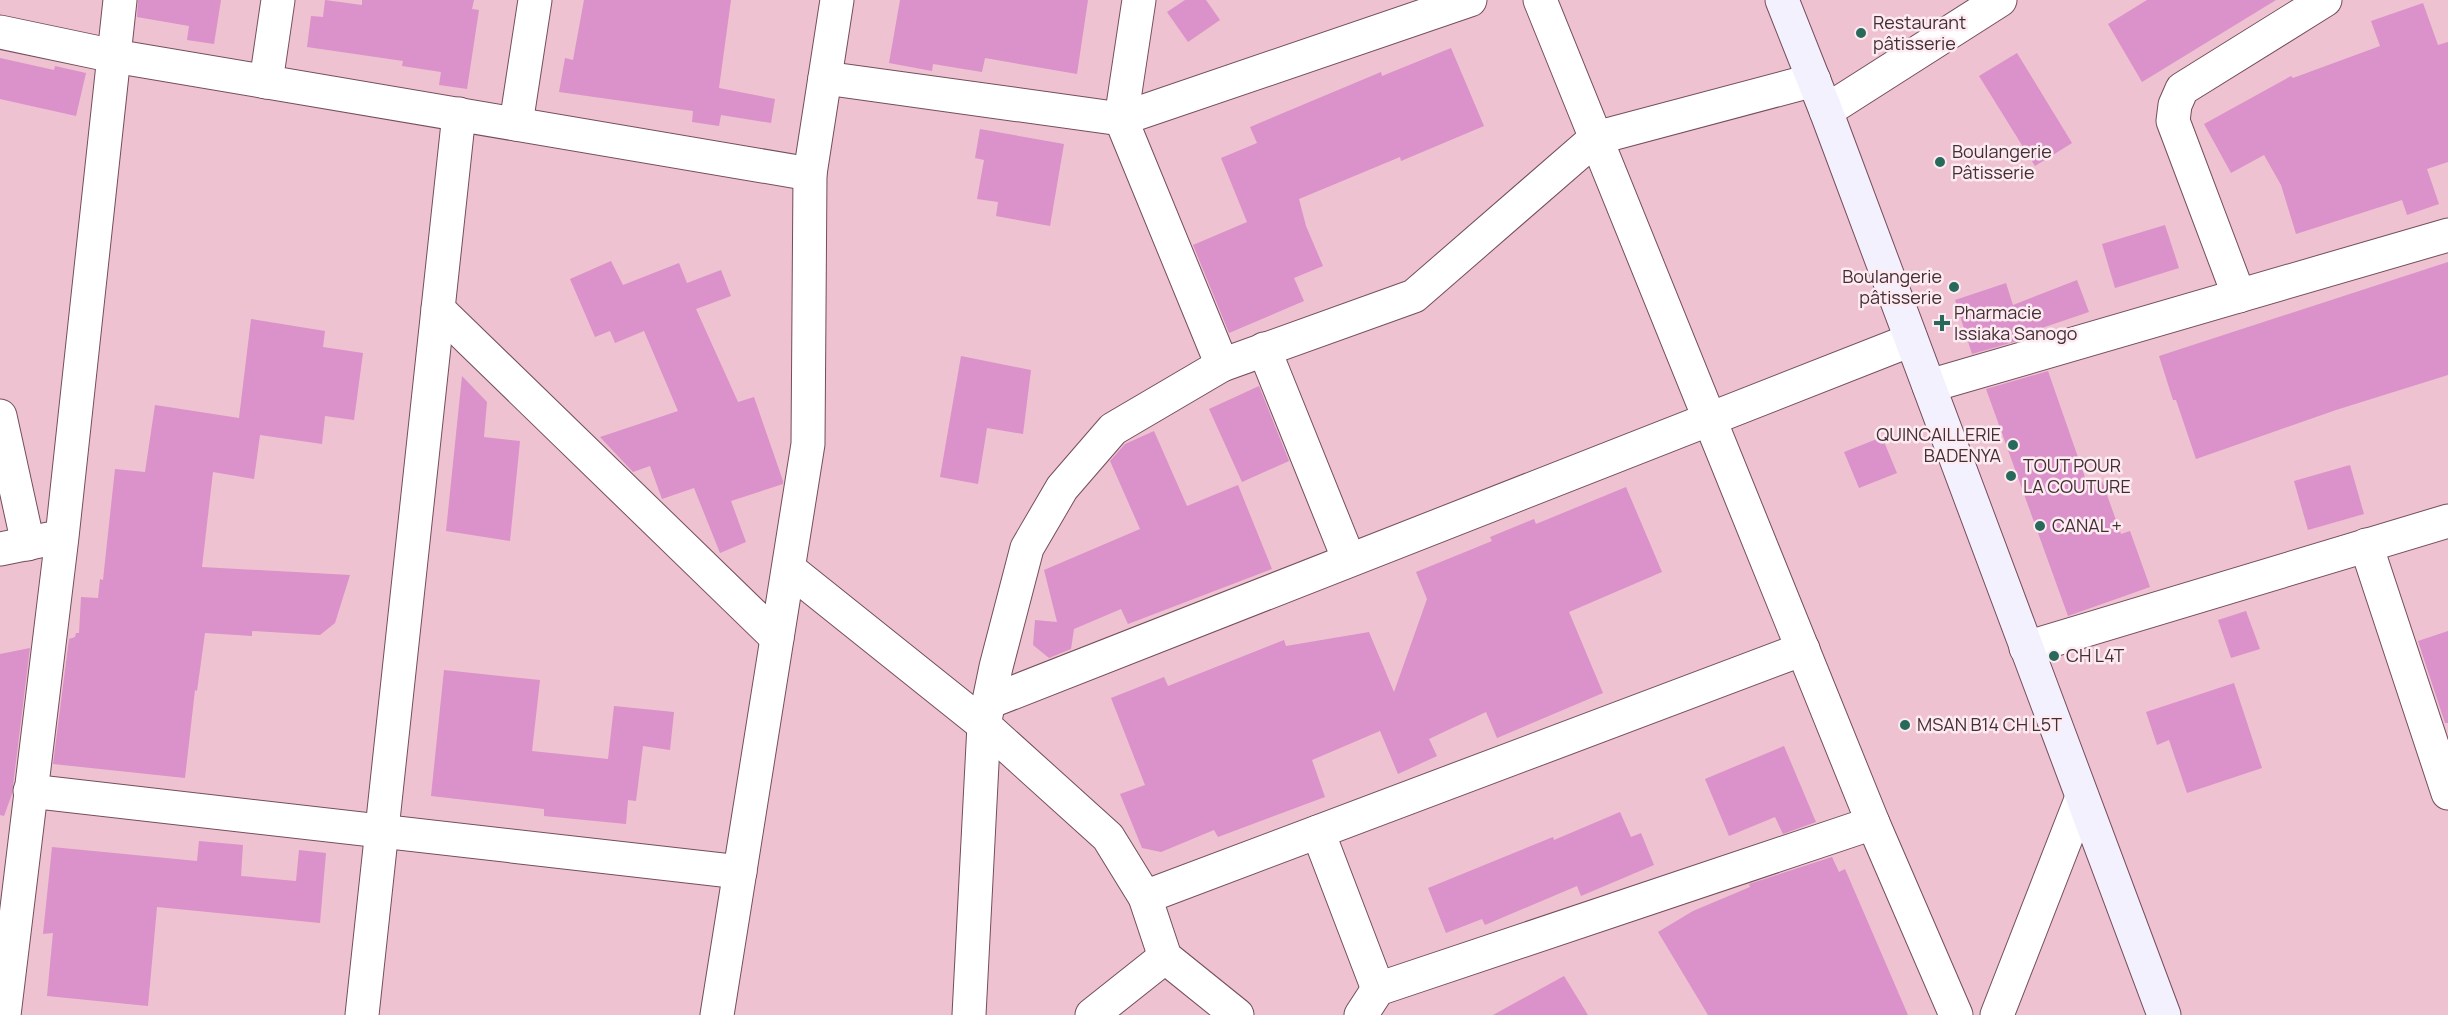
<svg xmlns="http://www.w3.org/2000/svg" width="2448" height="1015" font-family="Manrope,sans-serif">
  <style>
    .building { fill: #db91c9 }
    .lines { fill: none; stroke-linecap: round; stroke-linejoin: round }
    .street-casing { stroke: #744e5c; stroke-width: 35 }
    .secondary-casing { stroke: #744e5c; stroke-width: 35 }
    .street { stroke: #fff; stroke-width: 33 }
    .secondary { stroke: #f4f1fe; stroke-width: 33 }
    .poi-dot { fill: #276a5b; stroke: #feebf1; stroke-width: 2 }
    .labels { text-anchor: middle; stroke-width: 5; stroke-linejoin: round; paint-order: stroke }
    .poi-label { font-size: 18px; fill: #412f35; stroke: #feebf1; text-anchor: start }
  </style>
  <rect width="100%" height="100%" fill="#eec2d1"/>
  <!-- building -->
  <g class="building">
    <path d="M 138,0 L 221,0 L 214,44 L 187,40 L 189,26 L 137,17 Z"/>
    <path d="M 325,0 L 362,5 L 362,0 L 474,0 L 472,9 L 479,10 L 467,89 L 439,85 L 441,72 L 402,66 L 403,61 L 307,47 L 311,16 L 323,17 Z"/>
    <path d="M 584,0 L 731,0 L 719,88 L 775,99 L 771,123 L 721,115 L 719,126 L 692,122 L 693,111 L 559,92 L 565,58 L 573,60 Z"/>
    <path d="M 900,0 L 1088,0 L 1077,74 L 985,58 L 982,72 L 933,64 L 932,71 L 889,63 Z"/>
    <path d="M 1185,0 L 1206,0 L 1220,20 L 1188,42 L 1167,12 Z"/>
    <path d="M 2147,0 L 2276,0 L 2142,82 L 2108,24 Z"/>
    <path d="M 2423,3 L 2438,45 L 2448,42 L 2448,162 L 2427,169 L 2439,204 L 2407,215 L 2402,200 L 2296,234 L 2281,185 L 2264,155 L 2231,173 L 2204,124 L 2291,76 L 2293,78 L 2380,46 L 2371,21 Z"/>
    <path d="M 1451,48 L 1484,126 L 1401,161 L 1400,157 L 1299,199 L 1306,226 L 1323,266 L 1294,278 L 1304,301 L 1229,333 L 1193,245 L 1247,222 L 1221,158 L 1257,143 L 1250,127 L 1381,72 L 1382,76 Z"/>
    <path d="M 2017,53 L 2072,143 L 2035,166 L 1979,76 Z"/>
    <path d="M 0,58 L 54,70 L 55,66 L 86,73 L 76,116 L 0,99 Z"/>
    <path d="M 980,129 L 1064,144 L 1050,226 L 996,216 L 998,202 L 977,199 L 984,160 L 975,158 Z"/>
    <path d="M 2165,225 L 2179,268 L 2115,288 L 2102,244 Z"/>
    <path d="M 611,261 L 623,285 L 679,263 L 687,283 L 721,270 L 731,296 L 696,309 L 738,402 L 754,397 L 783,481 L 783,484 L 731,501 L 746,542 L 720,553 L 694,488 L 662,499 L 650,466 L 633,472 L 600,437 L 678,411 L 644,331 L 615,343 L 610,331 L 595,337 L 570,279 Z"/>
    <path d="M 2448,262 L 2448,375 L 2336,410 L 2196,459 L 2176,400 L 2173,400 L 2159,356 Z"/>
    <path d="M 2077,280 L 2089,312 L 2033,331 L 2035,336 L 1972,354 L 1955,300 L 2006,283 L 2013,305 Z"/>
    <path d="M 251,319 L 325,331 L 323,347 L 363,353 L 354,420 L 325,416 L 322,444 L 260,435 L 254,479 L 213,472 L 202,567 L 350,575 L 335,623 L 320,635 L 252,631 L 252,636 L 205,633 L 197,691 L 195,690 L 185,778 L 53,764 L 69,639 L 75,637 L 76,633 L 79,633 L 81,597 L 98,598 L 100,579 L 103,580 L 115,469 L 145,472 L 155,405 L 239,418 Z"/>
    <path d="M 961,356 L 1031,370 L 1023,434 L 987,428 L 978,484 L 940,477 Z"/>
    <path d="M 2048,371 L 2088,486 L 2102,481 L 2121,534 L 2130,531 L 2150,587 L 2068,616 L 1986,389 Z"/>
    <path d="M 462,376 L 487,402 L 484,437 L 520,441 L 510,541 L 446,531 Z"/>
    <path d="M 1259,386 L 1289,461 L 1242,482 L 1209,409 Z"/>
    <path d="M 1154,431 L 1187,506 L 1238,485 L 1272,569 L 1128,624 L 1121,609 L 1074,629 L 1071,649 L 1049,658 L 1033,645 L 1035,620 L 1057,622 L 1044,570 L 1140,529 L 1110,461 L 1125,444 Z"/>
    <path d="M 1882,437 L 1897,473 L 1859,488 L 1844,452 Z"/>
    <path d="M 2350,465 L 2364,514 L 2308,530 L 2294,481 Z"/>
    <path d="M 1626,487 L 1662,572 L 1569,612 L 1603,693 L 1497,738 L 1486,712 L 1429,739 L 1437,756 L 1398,774 L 1380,731 L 1312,760 L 1325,797 L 1218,837 L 1214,830 L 1161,852 L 1142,848 L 1120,794 L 1145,785 L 1111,698 L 1164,677 L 1168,686 L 1284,640 L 1286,646 L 1369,632 L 1394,692 L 1427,599 L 1416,572 L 1492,541 L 1490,537 L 1534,519 L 1536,524 Z"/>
    <path d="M 2246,611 L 2260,649 L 2231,658 L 2218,620 Z"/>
    <path d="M 2448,631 L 2448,723 L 2445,723 L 2418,641 Z"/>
    <path d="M 30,648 L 12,794 L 4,816 L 0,815 L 0,654 Z"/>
    <path d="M 444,670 L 540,680 L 532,751 L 608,759 L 614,706 L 674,712 L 670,750 L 643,746 L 636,801 L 628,800 L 626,824 L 544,816 L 544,809 L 431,796 Z"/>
    <path d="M 2234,683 L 2262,768 L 2187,793 L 2169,740 L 2157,745 L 2146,712 Z"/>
    <path d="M 1784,746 L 1816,822 L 1783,834 L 1775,817 L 1729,836 L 1705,779 Z"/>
    <path d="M 1620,812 L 1631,837 L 1641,833 L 1654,865 L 1581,896 L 1577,886 L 1485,925 L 1482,919 L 1446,933 L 1428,888 L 1553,837 L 1554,840 Z"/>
    <path d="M 199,841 L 243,845 L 241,876 L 296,881 L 299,850 L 326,853 L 320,923 L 157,907 L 148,1006 L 47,996 L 53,933 L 43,934 L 52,847 L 197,861 Z"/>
    <path d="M 1832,857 L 1839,872 L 1845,869 L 1908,1015 L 1708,1015 L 1658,932 L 1693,911 L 1750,887 L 1749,884 Z"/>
    <path d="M 1564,976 L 1588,1015 L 1493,1015 Z"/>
  </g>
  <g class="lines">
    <!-- street casing -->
    <g class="street-casing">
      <g id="street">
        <path d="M 1139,0 L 1121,119 L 1222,365"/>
        <path d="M 1540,0 L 1873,823 L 1956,1015"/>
        <path d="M 0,32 L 114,56 L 810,174"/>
        <path d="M 825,78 L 1121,119 L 1470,0"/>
        <path d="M 266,82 L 278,0"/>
        <path d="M 1826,111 L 2000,0"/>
        <path d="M 516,124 L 535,0"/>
        <path d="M 2239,296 L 2173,121 L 2175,105 L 2182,89 L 2325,0"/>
        <path d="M 438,309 L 777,638"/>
        <path d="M 1264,349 L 1349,560"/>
        <path d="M 1929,386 L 2448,235"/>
        <path d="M 0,416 L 28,544"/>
        <path d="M 2366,545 L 2448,793"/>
        <path d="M 0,549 L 49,539"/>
        <path d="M 789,569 L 984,725 L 1108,837 L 1145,897 L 1165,957 L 1237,1015"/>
        <path d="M 2026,648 L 2448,521"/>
        <path d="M 989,702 L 1911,340"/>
        <path d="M 30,791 L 740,872"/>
        <path d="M 1318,832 L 1378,989"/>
        <path d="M 1145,897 L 1803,649"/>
        <path d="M 4,1015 L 62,537 L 120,0"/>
        <path d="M 362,1015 L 459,114"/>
        <path d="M 717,1015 L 808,444 L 810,174 L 837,0"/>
        <path d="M 969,1015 L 984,725 L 996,667 L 1027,548 L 1062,488 L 1113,429 L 1222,365 L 1414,296 L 1596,138 L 1814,80"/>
        <path d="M 1092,1015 L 1165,957"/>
        <path d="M 1361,1015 L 1378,989 L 1873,823"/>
        <path d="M 1997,1015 L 2082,797"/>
      </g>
    </g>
    <!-- secondary casing -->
    <g class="secondary-casing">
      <path id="secondary" d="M 1782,0 L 1826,111 L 2164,1015"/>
    </g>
    <!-- street -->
    <use href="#street" class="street"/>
    <!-- secondary -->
    <use href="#secondary" class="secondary"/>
  </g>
  <!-- markers -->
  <g class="poi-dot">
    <circle cx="1861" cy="33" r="6"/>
    <circle cx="1940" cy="162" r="6"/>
    <circle cx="1954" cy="287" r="6"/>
    <path d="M1939 314h6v6h6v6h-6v6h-6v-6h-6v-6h6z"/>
    <circle cx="2013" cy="445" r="6"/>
    <circle cx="2011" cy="476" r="6"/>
    <circle cx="2040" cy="526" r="6"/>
    <circle cx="2054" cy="656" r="6"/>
    <circle cx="1905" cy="725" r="6"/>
  </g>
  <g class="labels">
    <!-- poi labels -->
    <g class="poi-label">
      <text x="1873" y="29">Restaurant<tspan x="1873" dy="21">pâtisserie</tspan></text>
      <text x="1952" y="158">Boulangerie<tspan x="1952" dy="21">Pâtisserie</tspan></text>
      <text x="1942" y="283" text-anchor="end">Boulangerie<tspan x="1942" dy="21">pâtisserie</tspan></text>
      <text x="1954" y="319">Pharmacie<tspan x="1954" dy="21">Issiaka Sanogo</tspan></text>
      <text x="2001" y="441" text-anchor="end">QUINCAILLERIE<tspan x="2001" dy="21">BADENYA</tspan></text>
      <text x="2023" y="472">TOUT POUR<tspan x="2023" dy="21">LA COUTURE</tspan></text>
      <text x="2052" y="532">CANAL +</text>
      <text x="2066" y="662">CH L4T</text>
      <text x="1917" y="731">MSAN B14 CH L5T</text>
    </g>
  </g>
</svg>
